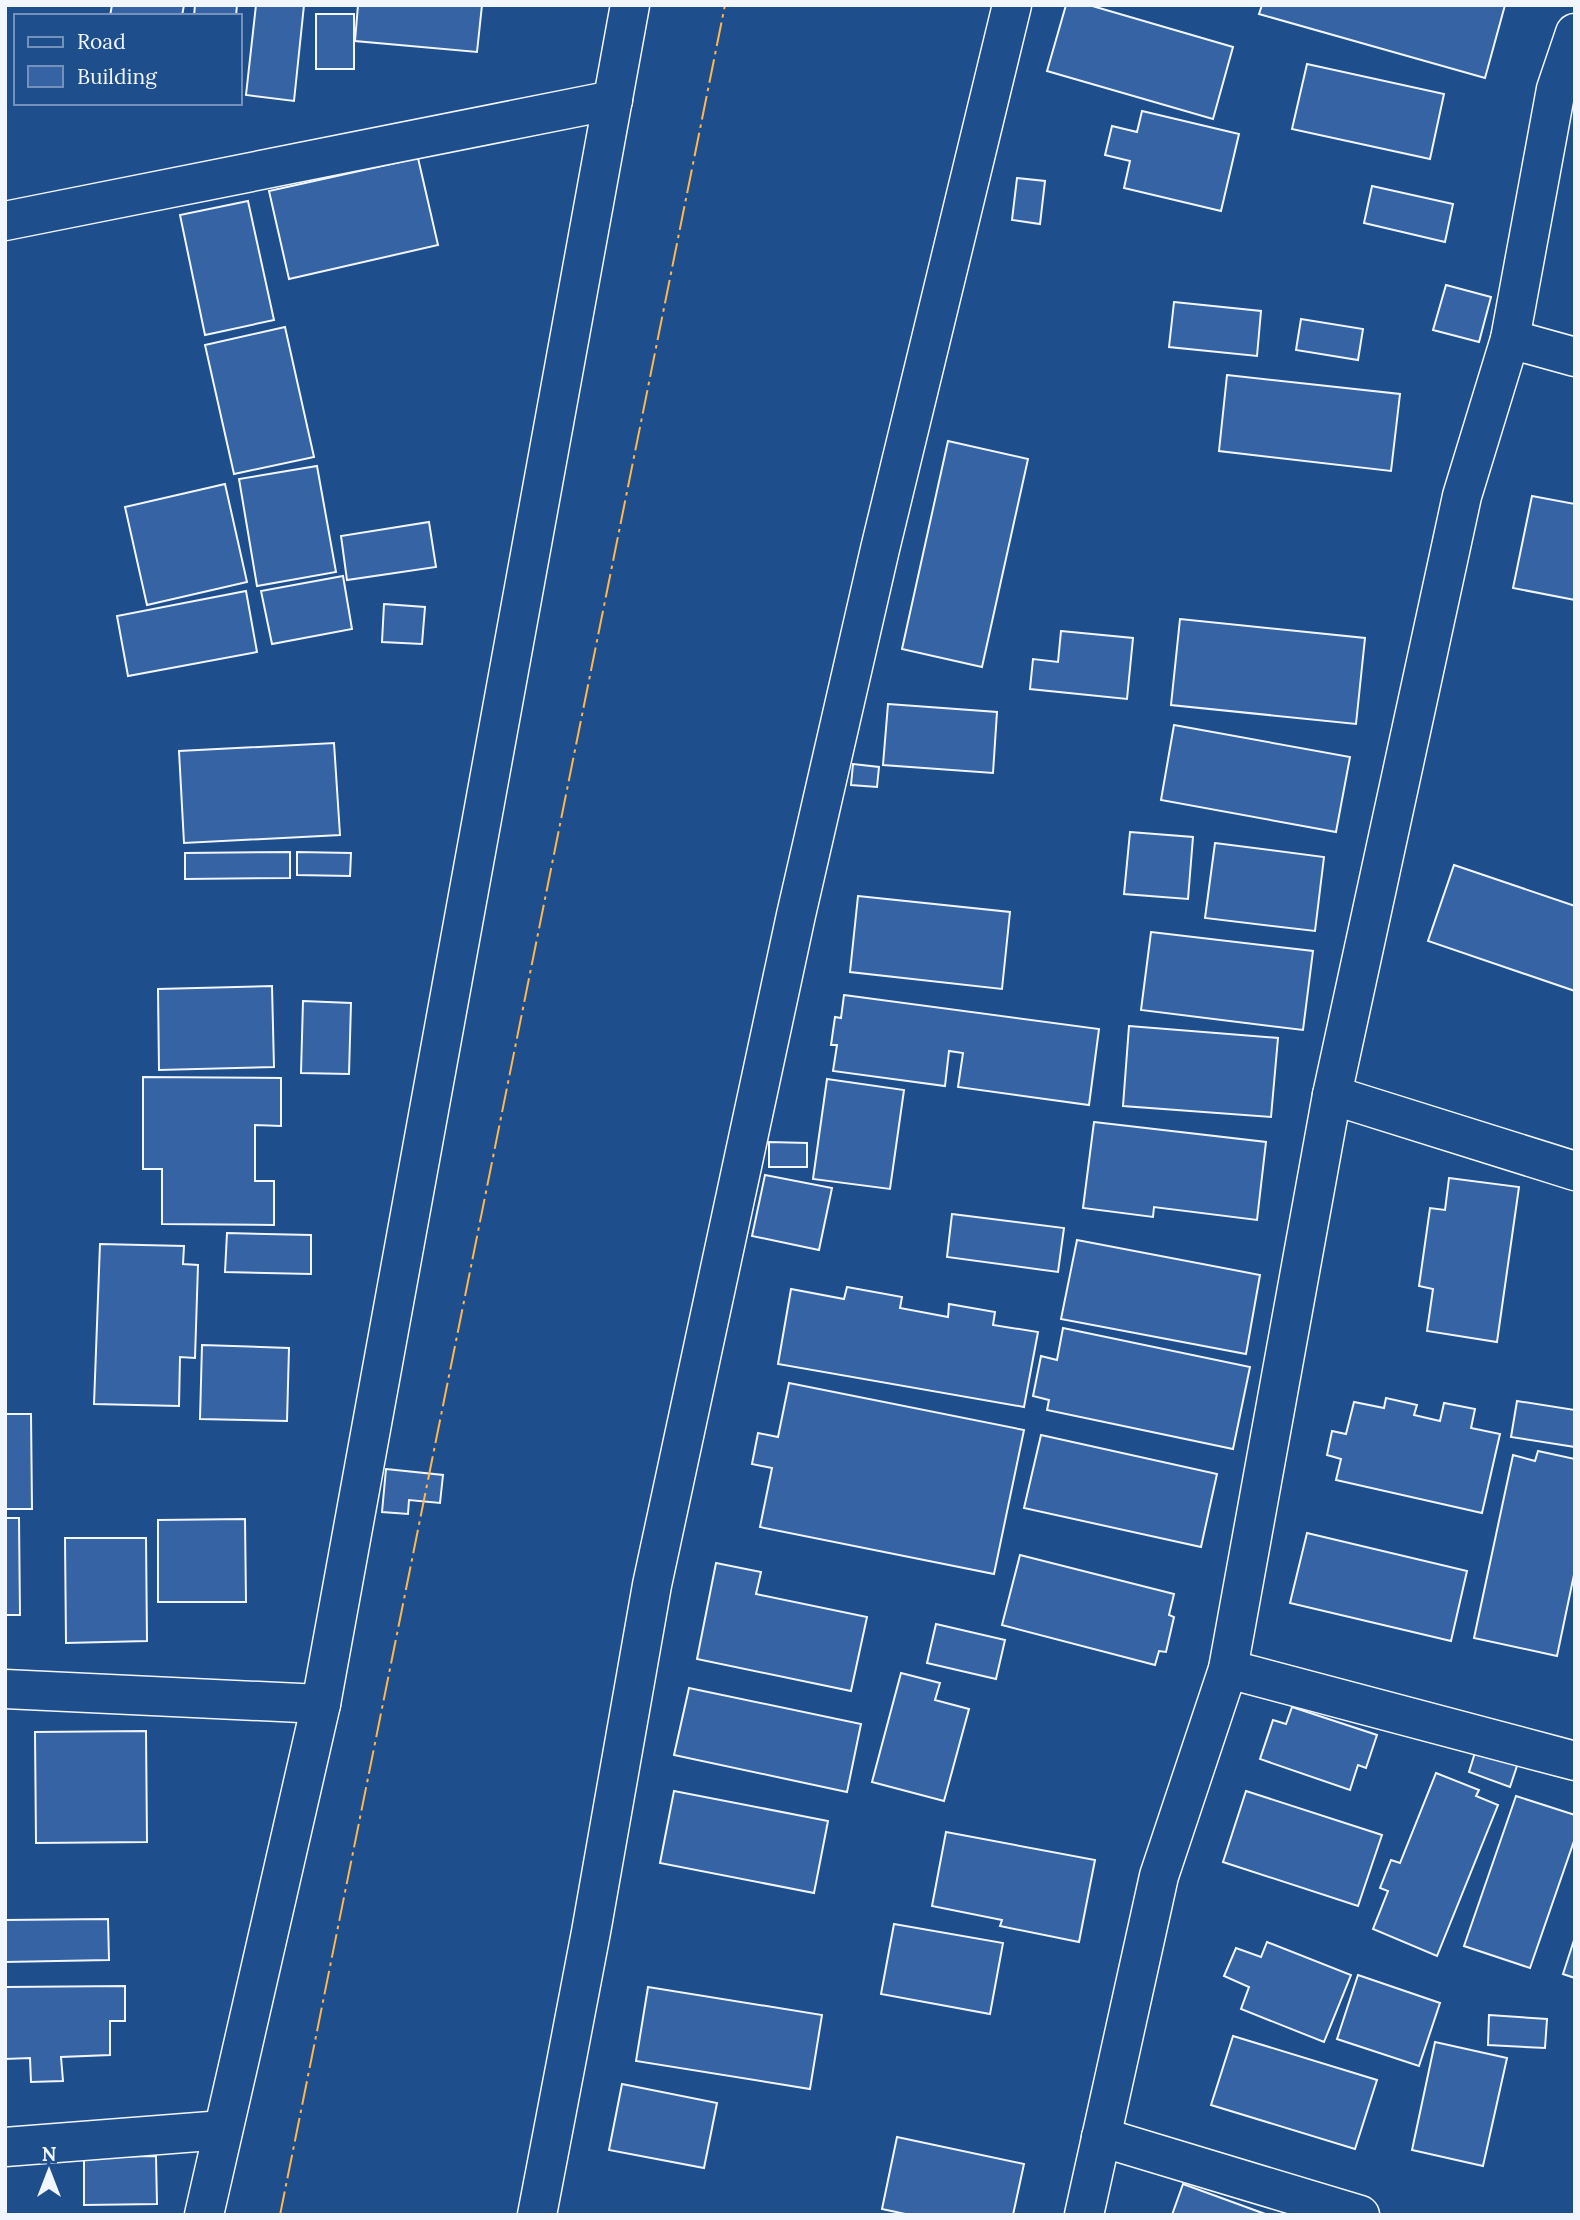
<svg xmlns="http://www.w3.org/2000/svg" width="1580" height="2220" font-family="Lora,serif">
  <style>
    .building { fill: #3563a3; stroke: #f2f6ff; stroke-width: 2 }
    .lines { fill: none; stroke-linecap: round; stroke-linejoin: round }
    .street-casing { stroke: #f2f6ff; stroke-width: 41 }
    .street { stroke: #1f4e8c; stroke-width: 38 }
    .power { stroke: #ffb74d; stroke-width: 2; stroke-dasharray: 24 5 3.5 5; stroke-linecap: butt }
  </style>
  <rect width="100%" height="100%" fill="#1f4e8c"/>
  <!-- building -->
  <g class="building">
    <path d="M 112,5 L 184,5 L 182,16 L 110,16 Z"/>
    <path d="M 195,5 L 237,5 L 236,16 L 194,16 Z"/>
    <path d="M 256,5 L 304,5 L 294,101 L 246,95 Z"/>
    <path d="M 358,5 L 482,5 L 477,52 L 355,41 Z"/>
    <path d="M 1066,5 L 1089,5 L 1233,47 L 1213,119 L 1047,71 Z"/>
    <path d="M 1262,5 L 1505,5 L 1485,78 L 1259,14 Z"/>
    <rect x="316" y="14" width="38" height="55"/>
    <path d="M 1307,64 L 1444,94 L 1430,159 L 1292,129 Z"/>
    <path d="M 1142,111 L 1239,134 L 1221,211 L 1124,188 L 1130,161 L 1105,155 L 1112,126 L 1137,132 Z"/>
    <path d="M 418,158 L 438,245 L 289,279 L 269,191 Z"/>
    <path d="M 1017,178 L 1045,181 L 1040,224 L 1012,220 Z"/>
    <path d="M 1372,186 L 1453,204 L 1445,242 L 1364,223 Z"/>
    <path d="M 248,201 L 274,320 L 205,335 L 180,215 Z"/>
    <path d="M 1446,285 L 1491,297 L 1479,342 L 1433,330 Z"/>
    <path d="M 1174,302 L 1261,311 L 1257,356 L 1169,347 Z"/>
    <path d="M 1301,319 L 1363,329 L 1358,360 L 1296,350 Z"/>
    <path d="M 285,327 L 314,457 L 234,474 L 205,345 Z"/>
    <path d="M 1227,375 L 1400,394 L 1391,471 L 1219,451 Z"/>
    <path d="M 948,441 L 1028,459 L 982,667 L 902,649 Z"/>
    <path d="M 317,466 L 336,572 L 257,586 L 239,479 Z"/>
    <path d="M 225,484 L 247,582 L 147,605 L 125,507 Z"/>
    <path d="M 1532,496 L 1575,504 L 1575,600 L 1513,588 Z"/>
    <path d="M 429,522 L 436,567 L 347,580 L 341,536 Z"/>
    <path d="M 343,576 L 352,629 L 272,644 L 261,591 Z"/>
    <path d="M 246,591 L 257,652 L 128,676 L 117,616 Z"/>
    <path d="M 384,604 L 425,607 L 422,644 L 382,642 Z"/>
    <path d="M 1180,619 L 1365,638 L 1356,724 L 1171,705 Z"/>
    <path d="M 1061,631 L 1133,638 L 1127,699 L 1030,689 L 1033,659 L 1058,662 Z"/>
    <path d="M 888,704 L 997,712 L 993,773 L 883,765 Z"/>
    <path d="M 1174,725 L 1350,757 L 1336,832 L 1161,800 Z"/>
    <path d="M 334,743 L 340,835 L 184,843 L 179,751 Z"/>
    <path d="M 853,764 L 879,767 L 877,787 L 851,785 Z"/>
    <path d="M 1130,832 L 1193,837 L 1188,899 L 1124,894 Z"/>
    <path d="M 1215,843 L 1324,857 L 1315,931 L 1205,918 Z"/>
    <path d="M 290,852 L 290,878 L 185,879 L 185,853 Z"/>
    <path d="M 297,852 L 351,853 L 350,876 L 297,875 Z"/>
    <path d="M 1454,865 L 1575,906 L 1575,991 L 1428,941 Z"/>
    <path d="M 858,896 L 1010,912 L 1002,989 L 850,972 Z"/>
    <path d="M 1151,932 L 1313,951 L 1303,1030 L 1141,1010 Z"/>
    <path d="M 272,986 L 274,1067 L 159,1070 L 158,989 Z"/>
    <path d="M 844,995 L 1099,1029 L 1089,1105 L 958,1087 L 963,1053 L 949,1051 L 945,1086 L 833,1071 L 837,1045 L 831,1045 L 835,1017 L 841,1018 Z"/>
    <path d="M 303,1001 L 351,1003 L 349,1074 L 301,1073 Z"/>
    <path d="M 1129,1026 L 1278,1038 L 1271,1117 L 1123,1106 Z"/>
    <path d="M 143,1077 L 281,1078 L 281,1126 L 255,1125 L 255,1181 L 274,1181 L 274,1225 L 162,1224 L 162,1169 L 143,1169 Z"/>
    <path d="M 827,1079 L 904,1090 L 890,1189 L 813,1179 Z"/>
    <path d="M 1094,1122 L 1266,1142 L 1257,1220 L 1154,1207 L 1153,1217 L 1083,1208 Z"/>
    <path d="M 769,1142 L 807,1143 L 807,1167 L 769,1167 Z"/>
    <path d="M 765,1175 L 832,1188 L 819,1250 L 752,1236 Z"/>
    <path d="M 1449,1178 L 1519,1187 L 1497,1342 L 1427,1331 L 1433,1289 L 1419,1286 L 1430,1208 L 1445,1210 Z"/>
    <path d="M 952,1214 L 1064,1228 L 1058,1272 L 947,1257 Z"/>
    <path d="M 227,1233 L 311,1235 L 311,1274 L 225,1272 Z"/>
    <path d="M 1077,1240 L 1260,1275 L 1246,1354 L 1061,1319 Z"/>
    <path d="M 100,1244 L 184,1246 L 183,1264 L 198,1265 L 195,1358 L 180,1357 L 179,1406 L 94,1404 Z"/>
    <path d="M 847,1287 L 902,1297 L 900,1308 L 948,1317 L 949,1304 L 995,1312 L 993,1325 L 1038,1332 L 1024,1407 L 778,1364 L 791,1289 L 844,1299 Z"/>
    <path d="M 1063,1328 L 1250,1367 L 1233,1449 L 1047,1410 L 1049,1400 L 1033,1396 L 1041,1356 L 1057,1360 Z"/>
    <path d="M 202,1345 L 289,1348 L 287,1421 L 200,1419 Z"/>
    <path d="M 789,1383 L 1024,1430 L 994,1574 L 760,1527 L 772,1468 L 752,1464 L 758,1433 L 778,1437 Z"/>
    <path d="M 1386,1398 L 1417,1405 L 1414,1415 L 1440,1421 L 1444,1403 L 1475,1409 L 1471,1428 L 1500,1434 L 1482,1513 L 1336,1480 L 1341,1459 L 1327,1455 L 1332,1431 L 1346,1434 L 1354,1402 L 1384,1408 Z"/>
    <path d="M 1517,1401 L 1575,1410 L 1575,1447 L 1511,1437 Z"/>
    <path d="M 5,1414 L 31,1414 L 32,1509 L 5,1509 Z"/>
    <path d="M 1041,1435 L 1217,1474 L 1201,1547 L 1024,1508 Z"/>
    <path d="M 1538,1451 L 1575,1459 L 1575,1570 L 1557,1656 L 1474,1638 L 1513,1455 L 1535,1461 Z"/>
    <path d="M 386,1469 L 443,1475 L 440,1503 L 409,1500 L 408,1514 L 382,1512 Z"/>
    <path d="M 5,1518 L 19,1518 L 20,1615 L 5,1615 Z"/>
    <path d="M 245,1519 L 246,1602 L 158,1602 L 158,1520 Z"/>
    <path d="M 1307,1533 L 1467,1571 L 1451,1641 L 1290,1603 Z"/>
    <path d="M 65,1538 L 146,1538 L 147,1641 L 66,1643 Z"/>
    <path d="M 1020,1555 L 1174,1594 L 1169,1615 L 1174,1617 L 1166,1652 L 1159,1651 L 1155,1665 L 1002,1625 Z"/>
    <path d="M 716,1563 L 761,1572 L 756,1594 L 867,1617 L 851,1691 L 697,1659 Z"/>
    <path d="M 936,1624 L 1005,1640 L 996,1679 L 927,1663 Z"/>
    <path d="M 901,1673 L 940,1683 L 935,1700 L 969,1709 L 944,1801 L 872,1782 Z"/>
    <path d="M 689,1688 L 861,1724 L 847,1792 L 674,1755 Z"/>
    <path d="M 1292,1707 L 1377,1735 L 1366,1768 L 1358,1765 L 1350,1790 L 1260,1759 L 1273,1720 L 1286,1724 Z"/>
    <path d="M 146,1731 L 147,1842 L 36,1843 L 35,1732 Z"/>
    <path d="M 1477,1746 L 1519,1760 L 1510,1787 L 1469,1772 Z"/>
    <path d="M 1436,1773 L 1479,1790 L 1476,1796 L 1498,1805 L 1437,1956 L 1373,1929 L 1388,1891 L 1380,1888 L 1391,1860 L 1400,1863 Z"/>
    <path d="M 674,1791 L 828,1821 L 814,1893 L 660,1863 Z"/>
    <path d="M 1246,1791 L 1382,1835 L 1358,1906 L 1223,1862 Z"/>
    <path d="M 1516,1796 L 1575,1815 L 1575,1838 L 1530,1968 L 1464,1946 Z"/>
    <path d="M 946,1832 L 1095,1860 L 1079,1942 L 1000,1926 L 1002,1920 L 932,1906 Z"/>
    <path d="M 108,1919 L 109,1960 L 5,1962 L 5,1920 Z"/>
    <path d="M 894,1924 L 1003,1943 L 990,2014 L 881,1994 Z"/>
    <path d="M 1575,1937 L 1575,1978 L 1563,1974 Z"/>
    <path d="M 1267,1942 L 1351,1975 L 1324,2042 L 1241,2009 L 1249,1987 L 1224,1976 L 1236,1948 L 1261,1957 Z"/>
    <path d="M 1358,1975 L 1440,2003 L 1419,2066 L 1337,2039 Z"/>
    <path d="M 125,1986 L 125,2021 L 110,2021 L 110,2055 L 61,2057 L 63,2081 L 31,2082 L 30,2058 L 5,2059 L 5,1987 Z"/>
    <path d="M 648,1987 L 822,2015 L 810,2089 L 636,2061 Z"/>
    <path d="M 1489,2015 L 1547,2019 L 1545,2048 L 1488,2045 Z"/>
    <path d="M 1233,2036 L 1377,2080 L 1355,2149 L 1211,2105 Z"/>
    <path d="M 1435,2042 L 1507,2058 L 1483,2166 L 1412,2150 Z"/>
    <path d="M 622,2084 L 717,2103 L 704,2168 L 609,2150 Z"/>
    <path d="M 897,2137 L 1024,2164 L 1013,2215 L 910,2215 L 882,2209 Z"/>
    <path d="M 156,2156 L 157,2204 L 84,2205 L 84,2157 Z"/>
    <path d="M 1183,2184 L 1268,2215 L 1172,2215 Z"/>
  </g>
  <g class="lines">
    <!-- street casing -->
    <g class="street-casing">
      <g id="street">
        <path d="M 5,221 L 613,100"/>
        <path d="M 1510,339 L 1575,357"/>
        <path d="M 1332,1095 L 1575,1171"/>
        <path d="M 1228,1669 L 1575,1761"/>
        <path d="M 5,1689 L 321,1704"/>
        <path d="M 1101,2137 L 1360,2215"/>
        <path d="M 5,2147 L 223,2130"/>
        <path d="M 204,2215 L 321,1704 L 630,5"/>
        <path d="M 537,2215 L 591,1932 L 652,1585 L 796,915 L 880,549 L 1012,5"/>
        <path d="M 1084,2215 L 1159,1876 L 1228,1669 L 1332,1095 L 1462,496 L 1510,339 L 1556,89 L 1575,33"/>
      </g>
    </g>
    <!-- street -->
    <use href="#street" class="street"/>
    <!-- power -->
    <path class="power" d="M 280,2215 L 725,5"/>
  </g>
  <!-- border -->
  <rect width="1580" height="2220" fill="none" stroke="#f2f6ff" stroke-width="14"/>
  <!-- legend -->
  <rect x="14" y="14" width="228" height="91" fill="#1f4e8c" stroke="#7391ba" stroke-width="2"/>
  <rect x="28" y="37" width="35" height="10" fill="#1f4e8c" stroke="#7391ba" stroke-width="2"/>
  <text x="77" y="49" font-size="21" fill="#f2f6ff">Road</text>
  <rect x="28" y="66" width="35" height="21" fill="#3563a3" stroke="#7391ba" stroke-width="2"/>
  <text x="77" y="84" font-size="21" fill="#f2f6ff">Building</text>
  <!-- north arrow -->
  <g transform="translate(49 2171)" stroke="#1f4e8c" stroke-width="5" paint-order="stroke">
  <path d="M0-5L12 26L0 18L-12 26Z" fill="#f2f6ff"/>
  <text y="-10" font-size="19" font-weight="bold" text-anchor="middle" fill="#f2f6ff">N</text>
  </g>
</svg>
